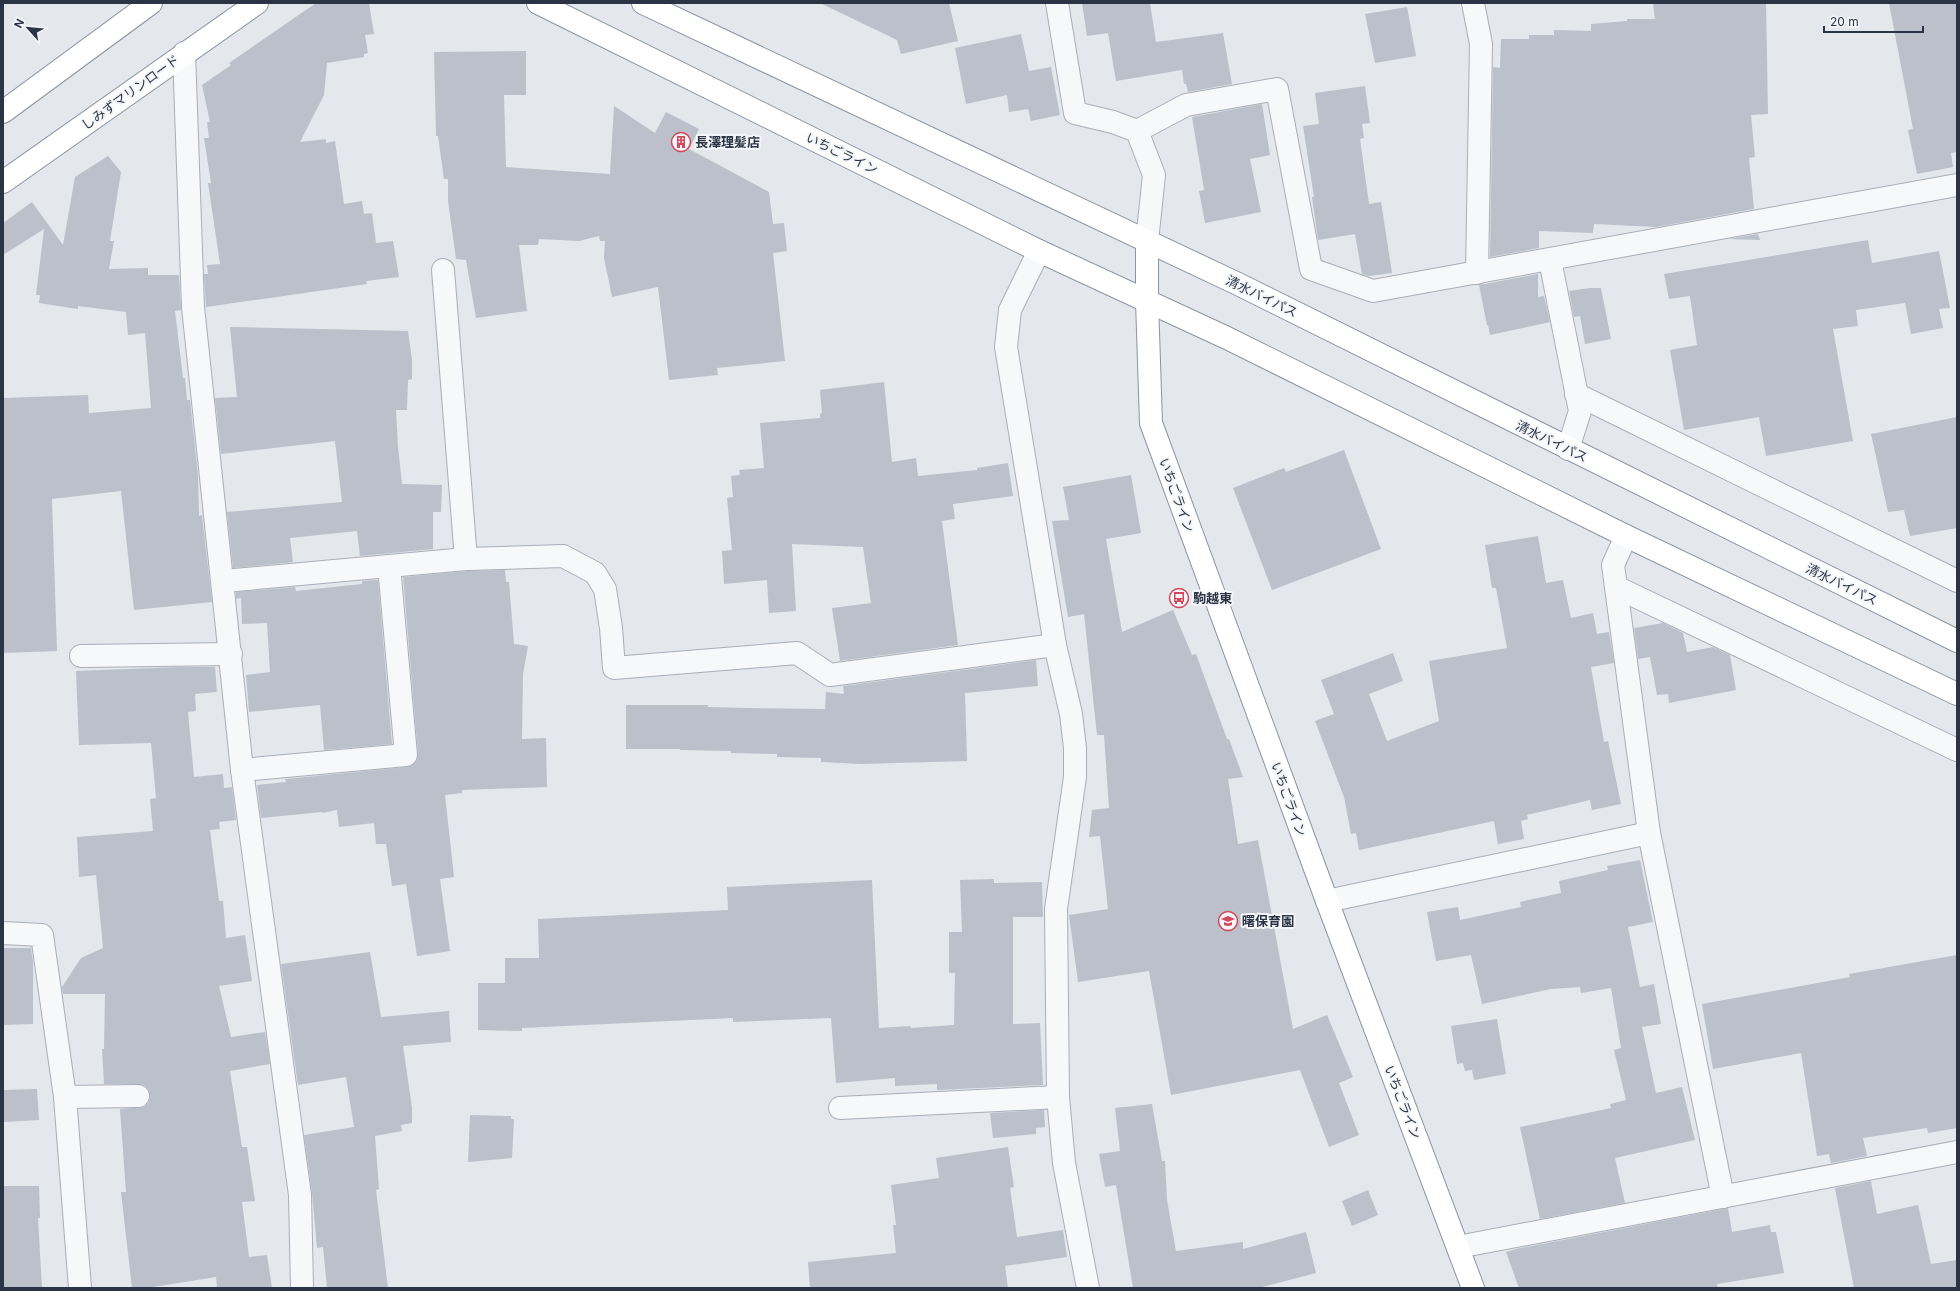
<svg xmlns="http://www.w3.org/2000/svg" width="1960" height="1291" font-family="Inter,'Noto Sans JP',sans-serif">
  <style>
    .building { fill: #bbc0ca }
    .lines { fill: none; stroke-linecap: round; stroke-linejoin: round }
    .minor-casing { stroke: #a9aeb7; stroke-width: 24 }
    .highway-casing { stroke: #8b94a3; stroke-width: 24 }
    .minor { stroke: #f7f8fa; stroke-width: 22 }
    .highway { stroke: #fff; stroke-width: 22 }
    .labels { text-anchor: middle; stroke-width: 4; stroke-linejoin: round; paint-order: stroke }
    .street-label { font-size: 13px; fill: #2b3445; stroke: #f4f6f9 }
    .poi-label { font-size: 13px; font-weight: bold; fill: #2b3445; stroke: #f4f6f9; text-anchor: start }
  </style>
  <rect width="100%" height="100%" fill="#e4e7ec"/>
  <!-- building -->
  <g class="building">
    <path d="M 316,3 L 369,3 L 374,34 L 365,35 L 368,53 L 364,54 L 364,57 L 327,63 L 324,95 L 300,142 L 326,139 L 326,143 L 335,141 L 344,204 L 362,201 L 364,214 L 372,213 L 376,243 L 393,241 L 399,277 L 366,281 L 367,284 L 206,307 L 204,274 L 208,274 L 207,265 L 220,264 L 208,183 L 211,183 L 204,138 L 209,138 L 207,122 L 210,122 L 202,85 L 231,65 L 229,63 Z"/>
    <path d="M 820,3 L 949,3 L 958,41 L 901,54 L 897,40 Z"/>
    <path d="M 1082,3 L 1150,3 L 1156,42 L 1223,33 L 1232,84 L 1188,92 L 1186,84 L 1184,84 L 1182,70 L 1116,81 L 1108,33 L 1087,36 Z"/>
    <path d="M 1653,3 L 1766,3 L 1768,114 L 1751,115 L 1755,157 L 1749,158 L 1754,209 L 1656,227 L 1594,224 L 1593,233 L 1539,231 L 1539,248 L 1490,257 L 1493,67 L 1500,68 L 1501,39 L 1529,39 L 1529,35 L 1554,35 L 1554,30 L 1591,31 L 1591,24 L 1627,21 L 1627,19 L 1655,19 Z"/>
    <path d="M 1889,3 L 1957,3 L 1957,152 L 1951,153 L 1953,167 L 1917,174 L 1908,130 L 1913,129 Z"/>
    <path d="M 1407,7 L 1416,56 L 1375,63 L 1365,14 Z"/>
    <path d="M 1021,34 L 1029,71 L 1051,67 L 1060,115 L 1031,121 L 1028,109 L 1009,112 L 1007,95 L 966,104 L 955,48 Z"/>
    <path d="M 526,51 L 526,95 L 504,95 L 506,167 L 610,174 L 614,106 L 655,133 L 666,112 L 699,129 L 689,149 L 769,192 L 773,224 L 784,223 L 787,251 L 773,253 L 785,361 L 717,368 L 718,375 L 669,380 L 658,287 L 612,297 L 604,258 L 605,241 L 600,241 L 599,236 L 579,241 L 539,239 L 538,245 L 519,245 L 527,311 L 476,318 L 466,260 L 456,259 L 448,201 L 448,179 L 444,179 L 438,136 L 436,136 L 434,52 Z"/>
    <path d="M 1365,86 L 1370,123 L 1362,124 L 1364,138 L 1360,139 L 1369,204 L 1381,202 L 1392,273 L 1369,276 L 1362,274 L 1355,234 L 1318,240 L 1312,197 L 1314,197 L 1303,126 L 1319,124 L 1315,93 Z"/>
    <path d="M 1262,104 L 1270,155 L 1250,159 L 1261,212 L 1205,223 L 1199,191 L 1204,190 L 1192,117 Z"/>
    <path d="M 108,156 L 121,172 L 110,241 L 114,241 L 109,269 L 148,268 L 148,275 L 179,275 L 181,310 L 175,311 L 183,378 L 185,378 L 187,400 L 190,400 L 198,476 L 199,516 L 202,515 L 212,602 L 134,610 L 121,491 L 52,499 L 57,651 L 3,653 L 3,398 L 88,395 L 89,413 L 151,408 L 145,333 L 128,335 L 126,312 L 78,306 L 78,309 L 39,303 L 40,295 L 36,295 L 44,229 L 3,255 L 3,223 L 32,202 L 63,245 L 75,177 Z"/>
    <path d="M 1758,234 L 1760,240 L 1729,239 Z"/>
    <path d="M 1868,240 L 1872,263 L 1939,251 L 1950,308 L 1939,309 L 1943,328 L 1911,334 L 1905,303 L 1856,310 L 1858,326 L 1833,329 L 1853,441 L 1766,456 L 1759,417 L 1684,430 L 1670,350 L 1697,345 L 1690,296 L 1669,299 L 1664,274 Z"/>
    <path d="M 1538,274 L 1538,297 L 1544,296 L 1550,322 L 1490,335 L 1488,325 L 1487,325 L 1479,285 Z"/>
    <path d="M 1590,288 L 1601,288 L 1611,339 L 1585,344 L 1580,316 L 1574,317 L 1569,291 Z"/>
    <path d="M 230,327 L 408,331 L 412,360 L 412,379 L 408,380 L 407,410 L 396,410 L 398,447 L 402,484 L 442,485 L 441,512 L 433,512 L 433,549 L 360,556 L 357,531 L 290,538 L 293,562 L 233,568 L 227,512 L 342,502 L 335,441 L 221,454 L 215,398 L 237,397 Z"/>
    <path d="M 884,382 L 892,462 L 916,458 L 918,476 L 977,470 L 977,468 L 1008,463 L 1013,496 L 953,504 L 955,519 L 942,521 L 958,645 L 840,661 L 832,608 L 871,603 L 863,547 L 792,544 L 796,611 L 769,613 L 767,580 L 724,584 L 722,551 L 732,550 L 727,498 L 733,497 L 731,476 L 740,475 L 739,470 L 764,468 L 760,423 L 820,418 L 820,414 L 822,413 L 820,390 Z"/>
    <path d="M 1957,417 L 1957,528 L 1910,536 L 1904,510 L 1888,512 L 1871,434 Z"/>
    <path d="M 1344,450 L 1381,549 L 1272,590 L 1233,488 L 1284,468 L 1286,472 Z"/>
    <path d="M 1131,475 L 1141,533 L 1106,539 L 1122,632 L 1173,610 L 1192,655 L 1196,654 L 1227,739 L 1229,739 L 1243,777 L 1228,779 L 1238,844 L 1258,840 L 1293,1029 L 1327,1015 L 1353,1077 L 1339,1083 L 1359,1135 L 1329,1147 L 1300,1070 L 1171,1095 L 1149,971 L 1078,982 L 1069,915 L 1108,909 L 1100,836 L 1089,837 L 1092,810 L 1109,808 L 1104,735 L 1097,735 L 1084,614 L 1068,617 L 1052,521 L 1069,520 L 1063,487 Z"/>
    <path d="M 1538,536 L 1546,583 L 1563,580 L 1571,618 L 1593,613 L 1597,634 L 1609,632 L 1614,663 L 1591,667 L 1604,742 L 1608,741 L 1621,804 L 1592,810 L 1590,800 L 1527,815 L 1528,819 L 1521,821 L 1524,839 L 1498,844 L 1494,821 L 1359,850 L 1356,833 L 1351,834 L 1344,797 L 1315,721 L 1334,714 L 1321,680 L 1393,653 L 1403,681 L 1369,694 L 1387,741 L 1439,721 L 1429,661 L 1507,648 L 1496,588 L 1492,588 L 1485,545 Z"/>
    <path d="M 505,570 L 506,582 L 509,582 L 514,644 L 528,646 L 523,674 L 522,739 L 546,738 L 547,787 L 462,790 L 462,793 L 445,795 L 454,877 L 440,879 L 450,951 L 417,956 L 406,884 L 392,886 L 386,844 L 376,844 L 374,823 L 339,827 L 337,810 L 322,813 L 322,812 L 261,818 L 257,785 L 286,782 L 285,779 L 407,767 L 413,765 L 417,760 L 418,754 L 403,577 L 467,571 Z"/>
    <path d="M 378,580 L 392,744 L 324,750 L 320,705 L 249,712 L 246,675 L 270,672 L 267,623 L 242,624 L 241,598 L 236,599 L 236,592 L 295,587 L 296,591 L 362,584 L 362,581 Z"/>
    <path d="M 1663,623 L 1683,633 L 1687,652 L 1713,647 L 1730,655 L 1736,690 L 1669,703 L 1668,694 L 1657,695 L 1650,657 L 1638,659 L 1634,628 Z"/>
    <path d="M 1036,660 L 1038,686 L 965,693 L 967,761 L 861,764 L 821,762 L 821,758 L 777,757 L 777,754 L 731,753 L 731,751 L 680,750 L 680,749 L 626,749 L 626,705 L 708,705 L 708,707 L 749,708 L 825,709 L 826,692 L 844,694 L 843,686 Z"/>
    <path d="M 179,667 L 215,667 L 217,692 L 195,694 L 196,711 L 188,712 L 194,777 L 223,774 L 224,788 L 232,787 L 236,820 L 219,822 L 220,829 L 210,830 L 219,901 L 223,901 L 226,938 L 245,935 L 252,981 L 219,986 L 231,1037 L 265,1032 L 270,1064 L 230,1071 L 242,1147 L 247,1147 L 255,1201 L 242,1202 L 249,1257 L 267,1255 L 272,1288 L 217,1288 L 216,1277 L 147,1288 L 132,1288 L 121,1192 L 126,1192 L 120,1109 L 144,1107 L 149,1102 L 150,1095 L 148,1089 L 144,1085 L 138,1084 L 104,1084 L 102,1049 L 104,1049 L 105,994 L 63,994 L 62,987 L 81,958 L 103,948 L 96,875 L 79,877 L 77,837 L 153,831 L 150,799 L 156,798 L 151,743 L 79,745 L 76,671 Z"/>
    <path d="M 1640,860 L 1653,922 L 1628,927 L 1640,987 L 1654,984 L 1661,1024 L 1642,1027 L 1656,1093 L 1682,1087 L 1695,1140 L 1615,1158 L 1625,1203 L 1540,1219 L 1520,1127 L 1611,1108 L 1610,1104 L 1626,1100 L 1614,1050 L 1621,1048 L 1611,988 L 1581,993 L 1580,987 L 1551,989 L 1482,1004 L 1471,955 L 1436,961 L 1427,912 L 1458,907 L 1460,920 L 1521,907 L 1520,902 L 1561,893 L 1559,881 L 1608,870 L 1607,866 Z"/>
    <path d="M 994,879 L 994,883 L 1042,882 L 1043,917 L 1013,917 L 1013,1024 L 1040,1023 L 1043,1085 L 937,1090 L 937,1084 L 895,1086 L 895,1078 L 836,1083 L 831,1018 L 733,1022 L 733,1018 L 522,1028 L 522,1031 L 478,1030 L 478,983 L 505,983 L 505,958 L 539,958 L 538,919 L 728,910 L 727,887 L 872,880 L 879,1028 L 910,1026 L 911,1028 L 954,1025 L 955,973 L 949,973 L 949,932 L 962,932 L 960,880 Z"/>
    <path d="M 3,948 L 31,948 L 33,962 L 33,1024 L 3,1025 Z"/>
    <path d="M 370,952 L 381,1017 L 449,1011 L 451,1042 L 403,1046 L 412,1108 L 412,1123 L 401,1125 L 402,1131 L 375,1136 L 379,1189 L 376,1190 L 388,1288 L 327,1288 L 323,1247 L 317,1248 L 312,1193 L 304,1135 L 354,1127 L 346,1077 L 298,1085 L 281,964 Z"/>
    <path d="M 1957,955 L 1957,1128 L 1928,1133 L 1927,1128 L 1863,1138 L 1867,1156 L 1831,1163 L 1829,1154 L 1817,1156 L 1801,1053 L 1713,1069 L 1702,1004 L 1850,977 L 1849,974 Z"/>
    <path d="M 1497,1019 L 1506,1074 L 1474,1080 L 1472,1070 L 1465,1071 L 1463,1063 L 1457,1064 L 1451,1026 Z"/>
    <path d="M 37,1089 L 39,1120 L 3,1122 L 3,1090 Z"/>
    <path d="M 1152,1104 L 1162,1161 L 1165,1161 L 1167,1200 L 1176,1251 L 1243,1242 L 1243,1249 L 1306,1232 L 1316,1273 L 1258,1288 L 1133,1288 L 1116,1185 L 1105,1187 L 1099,1154 L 1120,1151 L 1115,1108 Z"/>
    <path d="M 1044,1110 L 1045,1127 L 1036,1128 L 1036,1134 L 993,1138 L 990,1113 Z"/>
    <path d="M 470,1115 L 511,1116 L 511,1119 L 514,1119 L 512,1158 L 468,1162 Z"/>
    <path d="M 1008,1147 L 1014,1187 L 1010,1188 L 1017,1237 L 1063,1230 L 1067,1257 L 1005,1266 L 1008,1288 L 810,1288 L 808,1262 L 896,1253 L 893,1225 L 896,1225 L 891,1185 L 939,1178 L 936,1158 Z"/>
    <path d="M 1871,1181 L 1877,1214 L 1918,1205 L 1931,1264 L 1957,1260 L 1957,1288 L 1854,1288 L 1835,1188 Z"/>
    <path d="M 3,1186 L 39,1186 L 40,1218 L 38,1218 L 42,1288 L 3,1288 Z"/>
    <path d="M 1368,1190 L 1378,1215 L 1352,1226 L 1342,1201 Z"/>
    <path d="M 1728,1208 L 1732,1232 L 1770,1225 L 1771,1232 L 1776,1232 L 1784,1273 L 1717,1284 L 1718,1288 L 1519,1288 L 1506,1252 L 1516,1249 Z"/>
  </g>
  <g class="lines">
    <!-- minor casing -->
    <g class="minor-casing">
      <g id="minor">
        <path d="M 1057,3 L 1075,113 L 1113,122 L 1137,131 L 1154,175 L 1147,241"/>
        <path d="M 1473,3 L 1481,44 L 1477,273"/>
        <path d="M 184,53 L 193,307 L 242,770 L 300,1195 L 302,1288"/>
        <path d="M 1137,131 L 1186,105 L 1277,89 L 1311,269 L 1373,291 L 1957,185"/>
        <path d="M 1039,251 L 1010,310 L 1006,347 L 1055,645 L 1071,714 L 1075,748 L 1075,777 L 1056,909 L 1058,1097 L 1064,1163 L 1088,1288"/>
        <path d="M 1550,260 L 1580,411 L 1568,449"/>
        <path d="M 443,270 L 466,559"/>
        <path d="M 1576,394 L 1957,581"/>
        <path d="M 1626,536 L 1613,565 L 1649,833 L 1723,1197"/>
        <path d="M 224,581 L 466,559 L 563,556 L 595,573 L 605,589 L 611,628 L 614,668 L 797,653 L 830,675 L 1055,645"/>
        <path d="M 1616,587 L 1957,750"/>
        <path d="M 81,656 L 231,654"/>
        <path d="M 242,770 L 406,755 L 389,566"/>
        <path d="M 1327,901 L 1649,833"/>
        <path d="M 3,933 L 42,935 L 65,1097 L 80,1288"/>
        <path d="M 65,1097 L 138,1096"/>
        <path d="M 840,1108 L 1058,1097"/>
        <path d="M 1458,1247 L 1957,1152"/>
      </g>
    </g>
    <!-- highway casing -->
    <g class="highway-casing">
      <g id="highway">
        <path d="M 538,3 L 1039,251 L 1227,338 L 1626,536 L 1957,694"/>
        <path d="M 643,3 L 1238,284 L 1957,641"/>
        <path d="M 3,112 L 151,3"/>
        <path d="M 3,182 L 257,3"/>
        <path d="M 1147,241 L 1147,301 L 1151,423 L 1327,901 L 1473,1288"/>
      </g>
    </g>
    <!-- minor -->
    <use href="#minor" class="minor"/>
    <!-- highway -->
    <use href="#highway" class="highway"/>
  </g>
  <!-- icons -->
  <defs>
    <g id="building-ring" transform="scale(1)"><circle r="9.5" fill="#f4f6f9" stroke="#d1495b" stroke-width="1.5"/><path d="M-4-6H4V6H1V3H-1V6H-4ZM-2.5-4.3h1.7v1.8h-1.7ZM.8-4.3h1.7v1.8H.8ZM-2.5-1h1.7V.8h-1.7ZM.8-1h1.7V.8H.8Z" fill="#d1495b"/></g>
    <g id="bus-ring" transform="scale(1)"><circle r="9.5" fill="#f4f6f9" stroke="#d1495b" stroke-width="1.5"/><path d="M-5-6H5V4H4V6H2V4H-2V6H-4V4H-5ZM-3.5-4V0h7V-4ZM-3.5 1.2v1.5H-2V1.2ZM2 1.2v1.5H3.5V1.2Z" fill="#d1495b"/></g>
    <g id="school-ring" transform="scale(1)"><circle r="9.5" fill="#f4f6f9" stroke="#d1495b" stroke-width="1.5"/><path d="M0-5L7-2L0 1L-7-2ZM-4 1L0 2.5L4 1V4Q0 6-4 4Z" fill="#d1495b"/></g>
  </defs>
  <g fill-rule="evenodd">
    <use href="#building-ring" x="681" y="142"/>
    <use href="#bus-ring" x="1179" y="598"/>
    <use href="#school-ring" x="1228" y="921"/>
  </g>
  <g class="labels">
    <!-- street labels -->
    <g class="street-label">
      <text transform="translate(130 92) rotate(-36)" y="5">しみずマリンロード</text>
      <text transform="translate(842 153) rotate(26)" y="5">いちごライン</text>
      <text transform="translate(1262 296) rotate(26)" y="5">清水バイパス</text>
      <text transform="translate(1552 441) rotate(26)" y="5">清水バイパス</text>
      <text transform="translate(1177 495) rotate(70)" y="5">いちごライン</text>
      <text transform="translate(1842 584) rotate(26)" y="5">清水バイパス</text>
      <text transform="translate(1289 799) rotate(70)" y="5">いちごライン</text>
      <text transform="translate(1403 1102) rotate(69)" y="5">いちごライン</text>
    </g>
    <!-- poi labels -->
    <g class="poi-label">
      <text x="695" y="147">長澤理髪店</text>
      <text x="1193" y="603">駒越東</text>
      <text x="1242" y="926">曙保育園</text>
    </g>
  </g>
  <!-- border -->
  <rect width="1960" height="1291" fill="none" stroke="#2b3445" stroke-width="8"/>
  <!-- north arrow -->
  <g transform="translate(28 28) rotate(297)" stroke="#f4f6f9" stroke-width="3" paint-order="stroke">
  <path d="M0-3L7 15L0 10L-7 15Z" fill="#2b3445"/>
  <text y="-6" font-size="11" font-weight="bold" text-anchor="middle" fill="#2b3445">N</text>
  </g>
  <!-- scale -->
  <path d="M1824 26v6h99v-6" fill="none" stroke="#2b3445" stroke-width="2"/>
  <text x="1830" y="26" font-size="12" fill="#2b3445" stroke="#f4f6f9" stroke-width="3" paint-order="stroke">20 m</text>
</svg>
